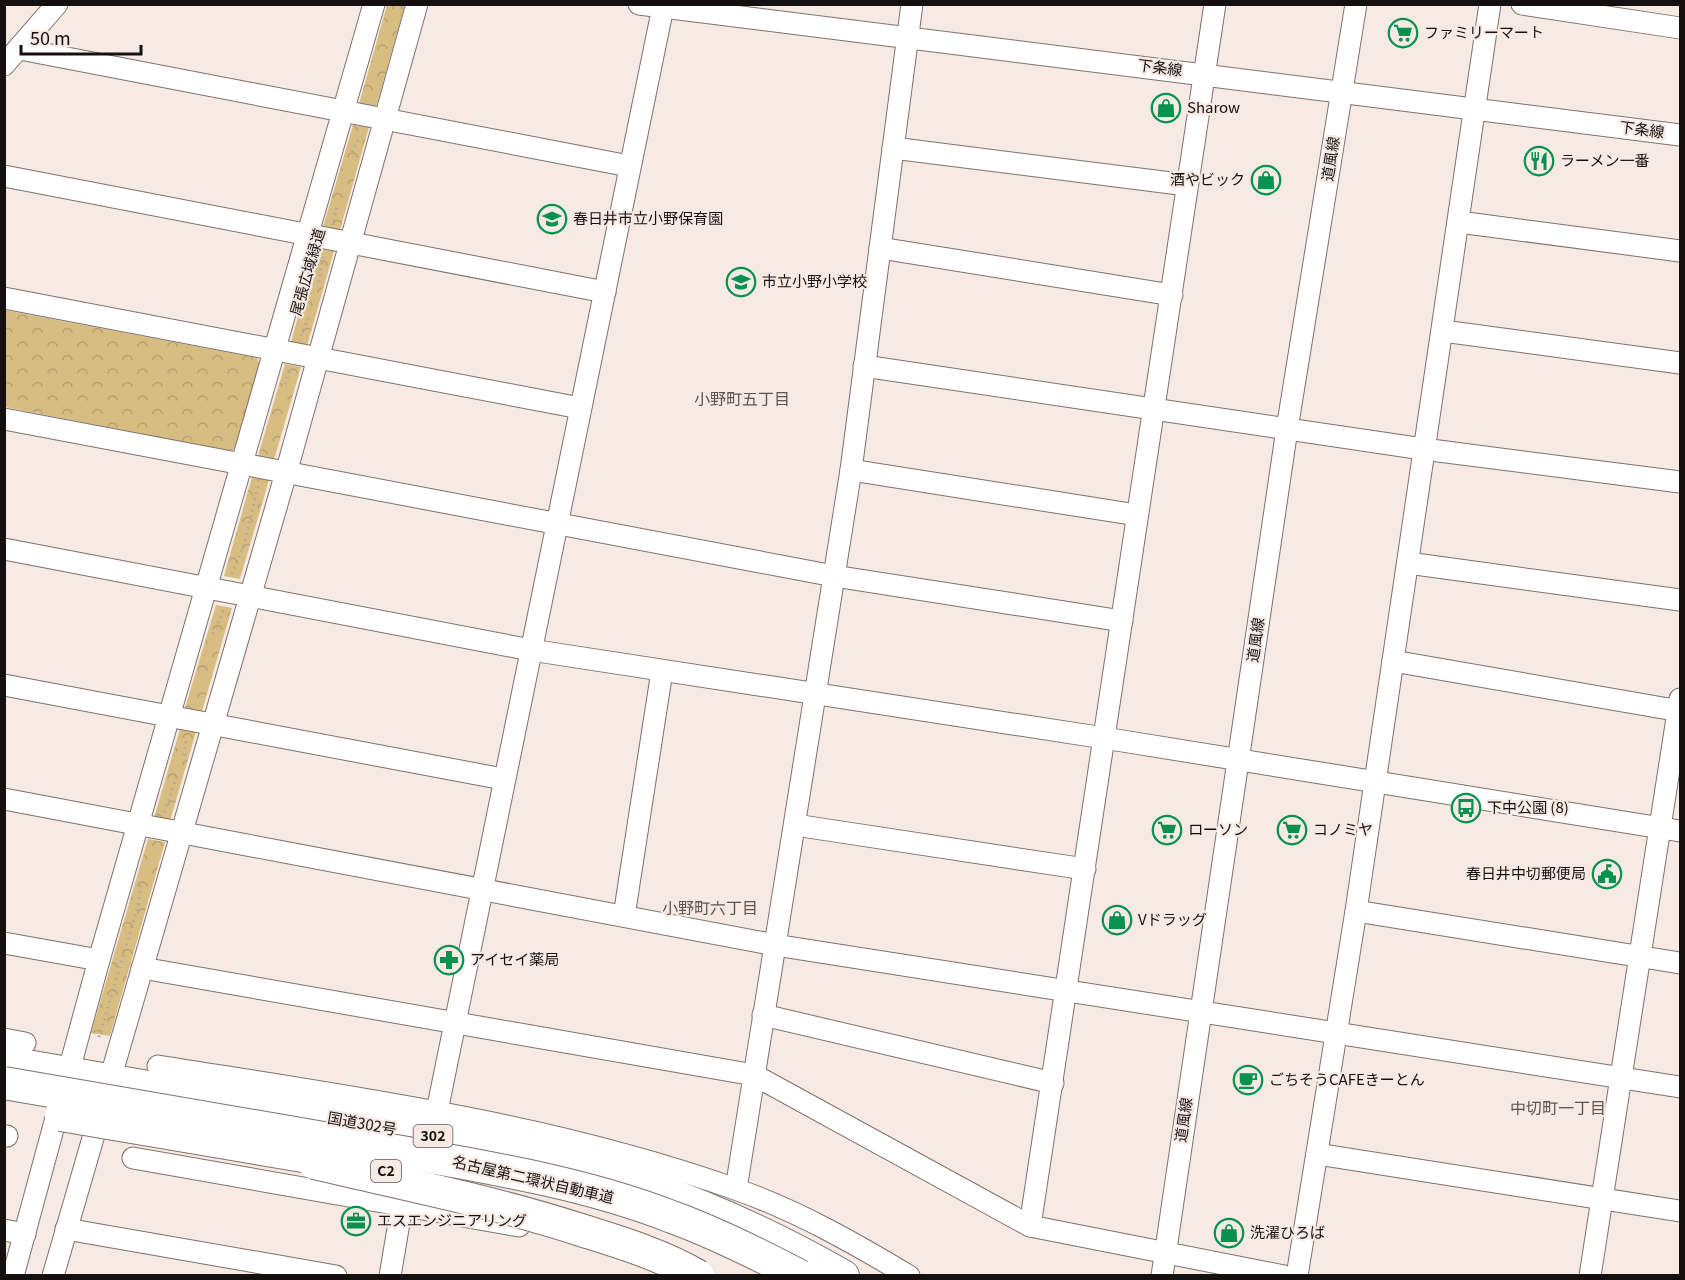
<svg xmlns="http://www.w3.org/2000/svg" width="1685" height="1280" font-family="Georgia,'Noto Sans JP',serif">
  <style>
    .park { fill: url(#park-crowns) }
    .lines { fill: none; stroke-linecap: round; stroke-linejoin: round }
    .minor-casing { stroke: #7d716c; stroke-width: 23 }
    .highway-casing { stroke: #7d716c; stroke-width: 34 }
    .path { stroke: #b1a6a2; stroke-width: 3; stroke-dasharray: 1.5 4.5; stroke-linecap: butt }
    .minor { stroke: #fff; stroke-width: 21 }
    .highway { stroke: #fff; stroke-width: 32 }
    .highway-bridge-casing { stroke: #7d716c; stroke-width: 34; stroke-linecap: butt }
    .highway-bridge { stroke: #fff; stroke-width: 32 }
    .labels { text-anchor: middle; stroke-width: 4.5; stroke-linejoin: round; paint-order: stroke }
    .shield { fill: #f7eae4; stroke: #59514f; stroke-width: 1.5 }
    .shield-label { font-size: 14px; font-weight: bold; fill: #15100f }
    .poi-label { font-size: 15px; fill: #15100f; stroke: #f7eae4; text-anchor: start }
    .street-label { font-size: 15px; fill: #15100f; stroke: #f7eae4 }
    .neighbourhood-label { font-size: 16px; fill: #5f5450; stroke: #f7eae4 }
  </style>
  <defs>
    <pattern id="park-crowns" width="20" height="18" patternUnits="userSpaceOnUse" patternTransform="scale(1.5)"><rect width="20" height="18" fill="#d7bd82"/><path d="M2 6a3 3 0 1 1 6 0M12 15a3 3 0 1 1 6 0" fill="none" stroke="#b8a16f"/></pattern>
  </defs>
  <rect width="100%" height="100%" fill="#f7eae4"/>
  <!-- park -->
  <g class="park">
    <path d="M 387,5 L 405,5 L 376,107 L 359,104 Z"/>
    <path d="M 353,125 L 369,127 L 340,230 L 323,227 Z"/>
    <path d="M 317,249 L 334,251 L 307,346 L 291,342 Z"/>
    <path d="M 4,310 L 257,358 L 260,365 L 237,447 L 230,451 L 5,407 Z"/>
    <path d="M 285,364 L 301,367 L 274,460 L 258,456 Z"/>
    <path d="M 252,477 L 269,480 L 240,579 L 224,576 Z"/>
    <path d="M 216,605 L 232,608 L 202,711 L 185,708 Z"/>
    <path d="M 180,729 L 196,732 L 170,821 L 154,818 Z"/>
    <path d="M 148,839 L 165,842 L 110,1036 L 91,1033 Z"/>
  </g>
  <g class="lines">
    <!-- minor casing -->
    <g class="minor-casing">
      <g id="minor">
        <path d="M 639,4 L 1680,135"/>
        <path d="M 1522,4 L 1680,28"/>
        <path d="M 20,49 L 629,166"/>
        <path d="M 4,65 L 57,4"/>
        <path d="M 893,148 L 1187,185"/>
        <path d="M 4,176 L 605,292"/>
        <path d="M 1459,222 L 1680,251"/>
        <path d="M 880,248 L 1172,295"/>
        <path d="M 4,298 L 580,408"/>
        <path d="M 1443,331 L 1680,363"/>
        <path d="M 864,366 L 1423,449 L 1680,482"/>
        <path d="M 4,419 L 834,576 L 1122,621"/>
        <path d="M 851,470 L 1137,515"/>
        <path d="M 4,549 L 531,650 L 1104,738 L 1680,831"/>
        <path d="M 1408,563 L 1680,600"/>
        <path d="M 1393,661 L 1680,711"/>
        <path d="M 4,685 L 503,779"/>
        <path d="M 4,799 L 775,945 L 1680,1087"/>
        <path d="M 795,825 L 1085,869"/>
        <path d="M 1356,911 L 1680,963"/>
        <path d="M 624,916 L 662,671"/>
        <path d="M 4,943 L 99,960"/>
        <path d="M 142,968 L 754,1075 L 1030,1226 L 1284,1276"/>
        <path d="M 763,1015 L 1053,1083"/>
        <path d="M 4,1039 L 25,1043"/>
        <path d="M 158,1066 C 351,1097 549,1123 735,1189 C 796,1210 854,1243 909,1276"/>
        <path d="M 437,1111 L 663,7"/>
        <path d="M 4,1136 L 7,1136"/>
        <path d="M 1317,1154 L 1680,1211"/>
        <path d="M 133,1158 L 519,1226"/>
        <path d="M 736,1189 L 851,470 L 912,4"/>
        <path d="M 1030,1226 L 1215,4"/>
        <path d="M 66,1229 L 336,1276"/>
        <path d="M 4,1230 L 25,1234"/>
        <path d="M 13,1276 L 99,960 L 374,4"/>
        <path d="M 53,1276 L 286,473 L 417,4"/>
        <path d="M 390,1276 L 402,1205"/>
        <path d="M 1162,1276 L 1287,429 L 1356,4"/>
        <path d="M 1297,1276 L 1356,911 L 1490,4"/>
        <path d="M 1590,1276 L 1680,699"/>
      </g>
    </g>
    <!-- highway casing -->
    <g class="highway-casing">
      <path id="highway" d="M 4,1062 C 112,1080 219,1099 326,1118 C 434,1136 545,1151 649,1187 C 717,1210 781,1241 843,1276"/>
    </g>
    <!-- path -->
    <g class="path">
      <path d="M 352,152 L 360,136"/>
      <path d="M 334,221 L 337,204"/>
      <path d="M 319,282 L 323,256"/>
      <path d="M 301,336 L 310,314"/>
      <path d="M 285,384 L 290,371"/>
      <path d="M 232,574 L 244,545 L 258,486"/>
      <path d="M 213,634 L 224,609"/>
      <path d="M 184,755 L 186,738"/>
      <path d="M 164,812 L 178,773"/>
      <path d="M 99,1037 L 138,906 L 141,884"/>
    </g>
    <!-- minor -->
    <use href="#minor" class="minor"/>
    <!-- highway -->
    <use href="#highway" class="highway"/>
    <!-- highway-bridge casing -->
    <g class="highway-bridge-casing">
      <g id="highway-bridge">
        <path d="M 4,1083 C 123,1103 241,1123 358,1144 C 463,1164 572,1178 672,1217 C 716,1233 758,1254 800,1276"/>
        <path d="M 61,1115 L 338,1162"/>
        <path d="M 314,1163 C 404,1184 495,1202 584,1231 C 622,1243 662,1255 698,1276"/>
      </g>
    </g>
    <!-- highway-bridge -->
    <use href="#highway-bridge" class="highway-bridge"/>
  </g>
  <!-- icons -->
  <defs>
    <g id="supermarket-ring" transform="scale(1.5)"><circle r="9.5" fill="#f7eae4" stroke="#07914f" stroke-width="1.5"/><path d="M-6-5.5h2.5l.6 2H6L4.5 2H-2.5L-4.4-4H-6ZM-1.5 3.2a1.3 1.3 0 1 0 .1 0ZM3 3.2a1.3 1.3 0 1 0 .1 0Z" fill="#07914f"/></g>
    <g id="shop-ring" transform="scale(1.5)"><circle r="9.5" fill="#f7eae4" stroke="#07914f" stroke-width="1.5"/><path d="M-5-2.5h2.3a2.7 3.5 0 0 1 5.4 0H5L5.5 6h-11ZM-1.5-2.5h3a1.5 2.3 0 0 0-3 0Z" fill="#07914f"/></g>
    <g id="restaurant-ring" transform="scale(1.5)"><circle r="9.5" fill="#f7eae4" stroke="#07914f" stroke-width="1.5"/><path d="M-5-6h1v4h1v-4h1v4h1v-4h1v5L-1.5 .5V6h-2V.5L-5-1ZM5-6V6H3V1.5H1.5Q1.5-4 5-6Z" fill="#07914f"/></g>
    <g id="school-ring" transform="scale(1.5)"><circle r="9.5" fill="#f7eae4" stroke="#07914f" stroke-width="1.5"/><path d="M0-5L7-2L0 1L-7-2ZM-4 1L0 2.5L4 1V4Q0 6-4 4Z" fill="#07914f"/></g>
    <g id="bus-ring" transform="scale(1.5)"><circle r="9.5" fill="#f7eae4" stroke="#07914f" stroke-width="1.5"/><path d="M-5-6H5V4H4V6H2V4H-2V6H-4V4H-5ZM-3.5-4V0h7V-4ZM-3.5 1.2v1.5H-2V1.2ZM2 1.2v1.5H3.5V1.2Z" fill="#07914f"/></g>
    <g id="civic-ring" transform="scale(1.5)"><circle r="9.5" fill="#f7eae4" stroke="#07914f" stroke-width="1.5"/><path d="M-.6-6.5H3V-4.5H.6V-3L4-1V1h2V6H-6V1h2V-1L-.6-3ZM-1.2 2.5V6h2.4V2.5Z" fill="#07914f"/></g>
    <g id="pharmacy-ring" transform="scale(1.5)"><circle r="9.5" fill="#f7eae4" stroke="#07914f" stroke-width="1.5"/><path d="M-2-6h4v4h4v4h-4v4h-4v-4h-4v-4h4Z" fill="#07914f"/></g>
    <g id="cafe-ring" transform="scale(1.5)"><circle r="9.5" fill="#f7eae4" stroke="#07914f" stroke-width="1.5"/><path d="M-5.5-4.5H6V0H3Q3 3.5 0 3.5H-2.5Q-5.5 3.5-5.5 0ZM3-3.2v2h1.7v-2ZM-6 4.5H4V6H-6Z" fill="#07914f"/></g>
    <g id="office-ring" transform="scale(1.5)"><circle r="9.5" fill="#f7eae4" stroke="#07914f" stroke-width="1.5"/><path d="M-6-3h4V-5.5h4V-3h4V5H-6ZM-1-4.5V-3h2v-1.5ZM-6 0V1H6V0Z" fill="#07914f"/></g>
  </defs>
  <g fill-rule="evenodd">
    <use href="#supermarket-ring" x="1403" y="33"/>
    <use href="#shop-ring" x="1166" y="108"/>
    <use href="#restaurant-ring" x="1539" y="161"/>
    <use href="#shop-ring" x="1266" y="180"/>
    <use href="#school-ring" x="552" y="219"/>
    <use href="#school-ring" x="741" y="282"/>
    <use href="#bus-ring" x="1466" y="808"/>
    <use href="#supermarket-ring" x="1167" y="830"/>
    <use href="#supermarket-ring" x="1292" y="830"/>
    <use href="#civic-ring" x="1607" y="874"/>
    <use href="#shop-ring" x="1117" y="920"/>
    <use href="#pharmacy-ring" x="449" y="960"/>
    <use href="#cafe-ring" x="1248" y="1080"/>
    <use href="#office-ring" x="356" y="1221"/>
    <use href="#shop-ring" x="1229" y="1233"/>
  </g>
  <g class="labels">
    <!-- shield labels -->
    <g class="shield">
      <rect x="413.5" y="1125" width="39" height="22" rx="4.5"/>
      <rect x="371" y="1160" width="30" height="22" rx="4.5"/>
    </g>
    <g class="shield-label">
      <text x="433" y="1141">302</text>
      <text x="386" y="1176">C2</text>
    </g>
    <!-- poi labels -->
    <g class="poi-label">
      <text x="1424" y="38">ファミリーマート</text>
      <text x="1187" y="113">Sharow</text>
      <text x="1560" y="166">ラーメン一番</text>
      <text x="1245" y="185" text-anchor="end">酒やビック</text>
      <text x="573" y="224">春日井市立小野保育園</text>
      <text x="762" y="287">市立小野小学校</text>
      <text x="1487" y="813">下中公園 (8)</text>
      <text x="1188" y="835">ローソン</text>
      <text x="1313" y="835">コノミヤ</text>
      <text x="1586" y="879" text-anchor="end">春日井中切郵便局</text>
      <text x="1138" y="925">Vドラッグ</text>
      <text x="470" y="965">アイセイ薬局</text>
      <text x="1269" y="1085">ごちそうCAFEきーとん</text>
      <text x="377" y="1226">エスエンジニアリング</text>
      <text x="1250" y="1238">洗濯ひろば</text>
    </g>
    <!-- street labels -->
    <g class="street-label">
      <text transform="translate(1160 68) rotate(7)" y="5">下条線</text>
      <text transform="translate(1642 130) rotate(7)" y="5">下条線</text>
      <text transform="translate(1331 159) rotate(-81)" y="5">道風線</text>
      <text transform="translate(308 272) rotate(-74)" y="5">尾張広域緑道</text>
      <text transform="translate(1256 640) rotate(-82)" y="5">道風線</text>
      <text transform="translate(1184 1120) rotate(-82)" y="5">道風線</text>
      <text transform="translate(362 1124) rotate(10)" y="5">国道302号</text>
      <text transform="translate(533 1180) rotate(13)" y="5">名古屋第二環状自動車道</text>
    </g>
    <!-- neighbourhood labels -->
    <g class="neighbourhood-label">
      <text x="742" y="405">小野町五丁目</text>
      <text x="710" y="914">小野町六丁目</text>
      <text x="1558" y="1114">中切町一丁目</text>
    </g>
  </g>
  <!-- border -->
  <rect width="1685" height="1280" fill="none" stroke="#15100f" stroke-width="12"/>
  <!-- scale -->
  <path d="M21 45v9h120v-9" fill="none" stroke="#15100f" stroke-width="3"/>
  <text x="30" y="45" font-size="18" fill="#15100f" stroke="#f7eae4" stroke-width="4.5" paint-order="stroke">50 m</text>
</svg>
